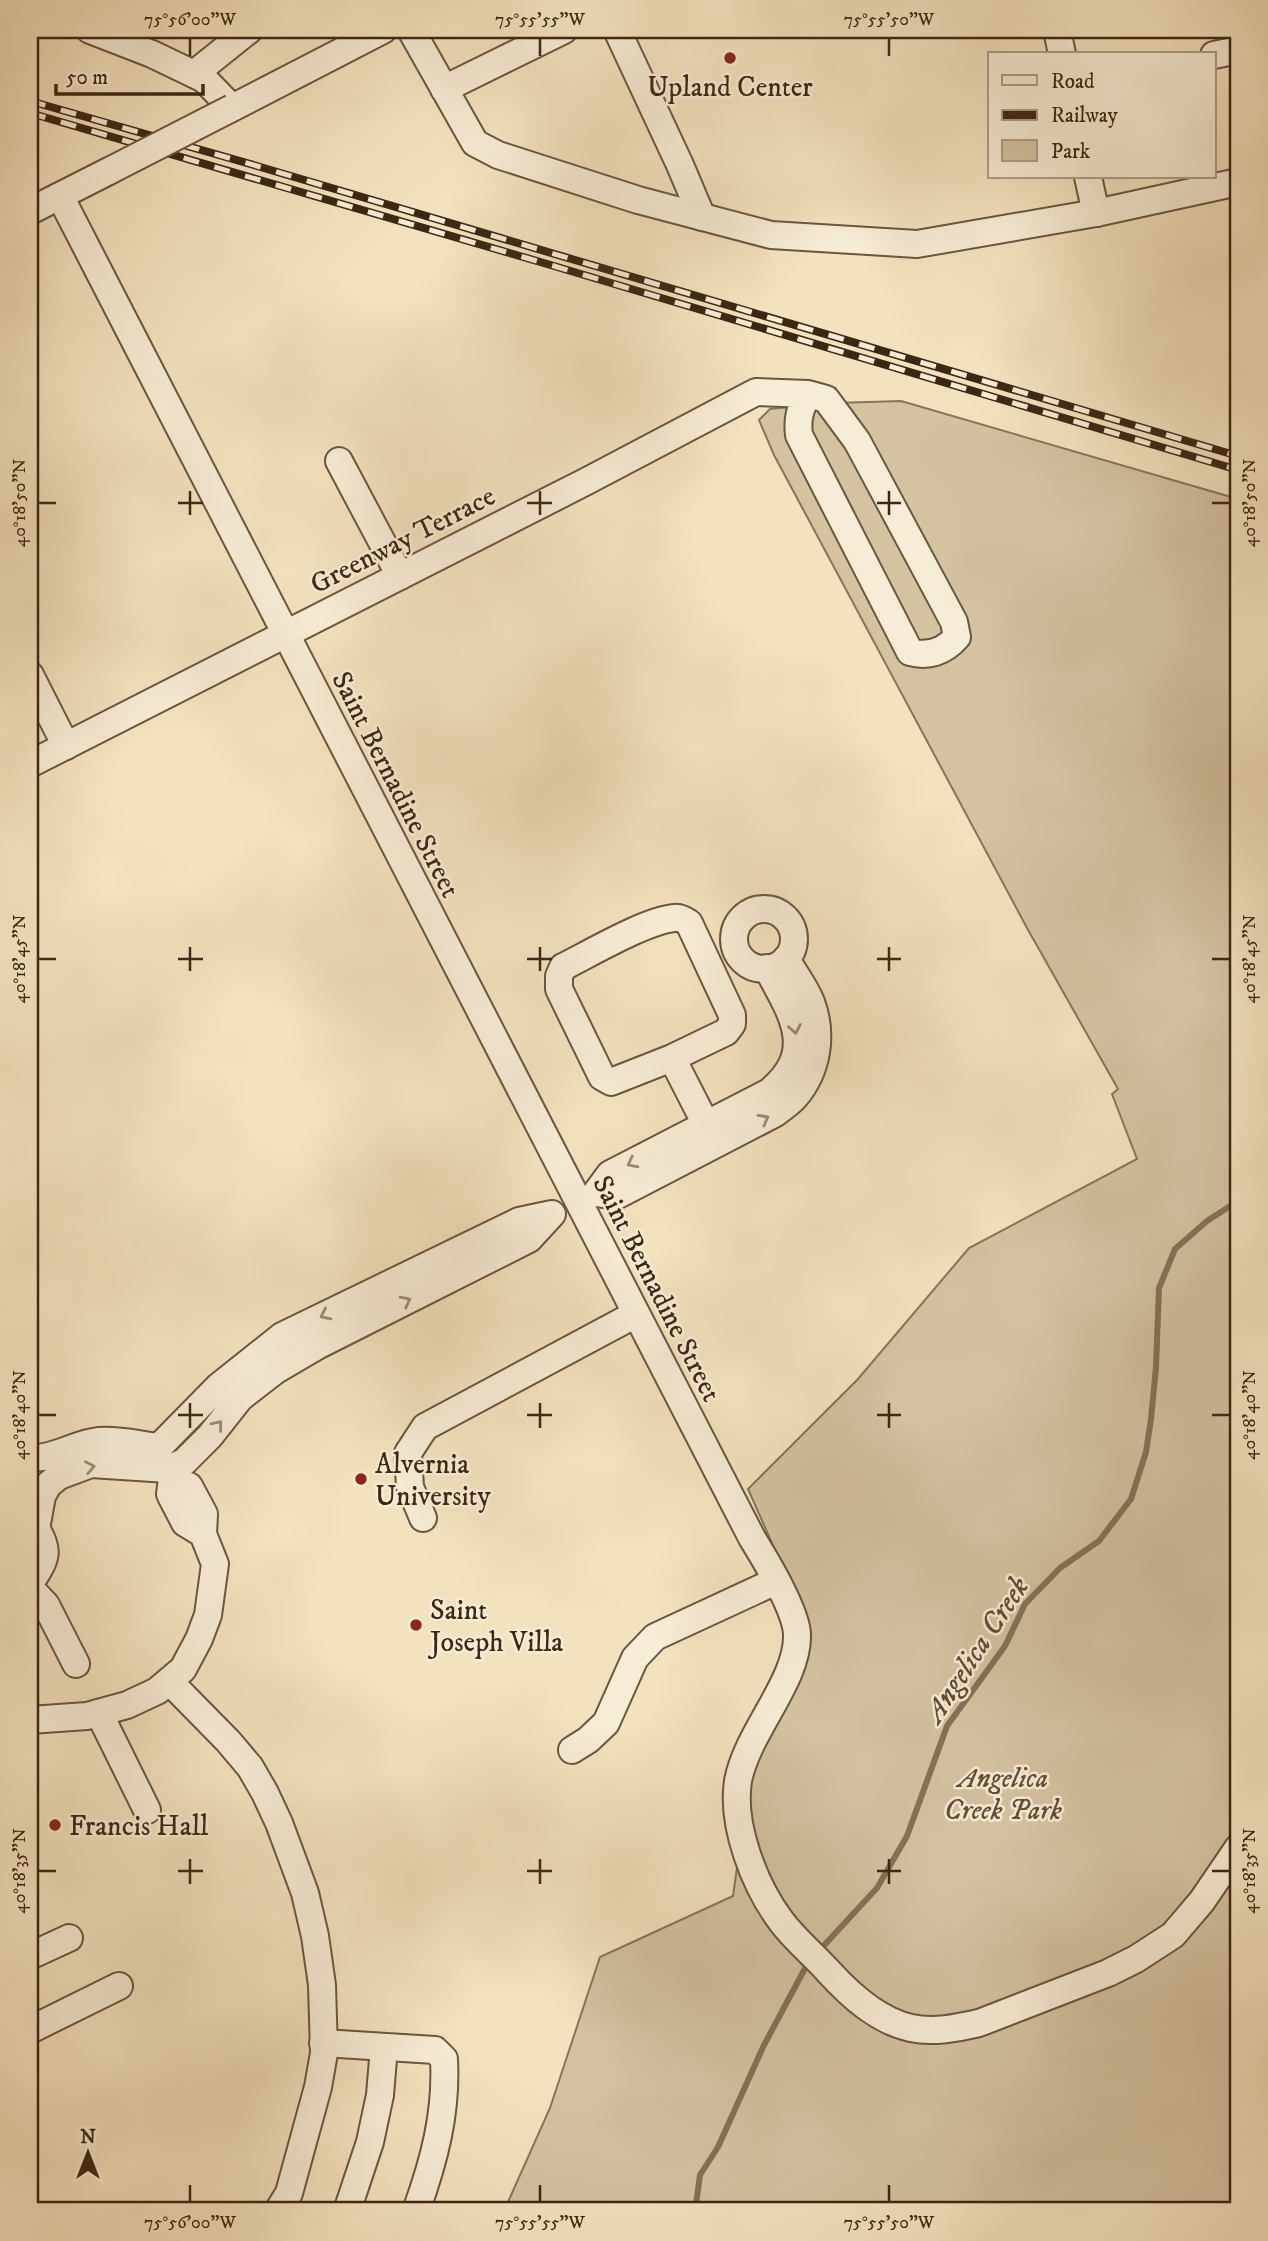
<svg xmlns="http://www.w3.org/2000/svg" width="1268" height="2241" font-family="'IM FELL DW Pica',serif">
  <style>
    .green { fill: #d4c2a1; stroke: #88745a; stroke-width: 2 }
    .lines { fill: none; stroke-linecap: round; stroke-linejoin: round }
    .stream { stroke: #857157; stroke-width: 6 }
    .minor-casing { stroke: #6a563e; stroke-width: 30 }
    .minor { stroke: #f7ecd5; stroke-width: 26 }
    .rail-casing { stroke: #3d2714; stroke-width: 8 }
    .rail { stroke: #f7ecd5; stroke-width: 5; stroke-dasharray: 16; stroke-linecap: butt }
    .minor-bridge-casing { stroke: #6a563e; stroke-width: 30; stroke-linecap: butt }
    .minor-bridge { stroke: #f7ecd5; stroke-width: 26 }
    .oneway { stroke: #9a8a74 }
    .ticks { fill: none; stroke: #3d2714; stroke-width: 2.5 }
    .poi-dot { fill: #8f2418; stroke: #f7ecd5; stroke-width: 2.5 }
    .labels { text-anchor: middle; stroke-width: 5; stroke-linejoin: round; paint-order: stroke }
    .poi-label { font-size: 28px; fill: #3d2714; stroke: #f7ecd5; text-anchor: start }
    .street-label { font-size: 28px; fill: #3d2714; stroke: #f7ecd5 }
    .park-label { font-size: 28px; font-style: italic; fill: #634e37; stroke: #f7ecd5 }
    .water-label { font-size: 30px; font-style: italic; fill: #614c36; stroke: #f7ecd5 }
    .neatline { fill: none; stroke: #3d2714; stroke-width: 2.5 }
    .ticks-label { font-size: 18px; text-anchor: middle; fill: #3d2714 }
  </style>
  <rect width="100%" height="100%" fill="#f3e2be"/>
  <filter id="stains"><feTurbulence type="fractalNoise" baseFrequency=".00286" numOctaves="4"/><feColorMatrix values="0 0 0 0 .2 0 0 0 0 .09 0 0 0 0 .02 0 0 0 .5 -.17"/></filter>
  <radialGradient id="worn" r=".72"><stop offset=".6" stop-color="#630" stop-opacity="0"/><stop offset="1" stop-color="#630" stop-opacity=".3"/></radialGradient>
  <!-- green -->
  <path class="green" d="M 901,401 L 1238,499 L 1238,2211 L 504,2211 L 550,2108 L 600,1957 L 733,1896 L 750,1775 L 796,1679 L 811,1631 L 748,1489 L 858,1379 L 969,1248 L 1137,1159 L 1112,1094 L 1118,1089 L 1027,928 L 774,455 L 759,420 L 770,409 L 834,403 Z"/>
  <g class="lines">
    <!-- stream -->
    <g class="stream">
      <path d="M 817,1953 L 877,1888 L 907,1836 L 947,1726 L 1005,1646 L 1025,1604 L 1060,1568 L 1099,1541 L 1131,1499 L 1146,1452 L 1151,1419 L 1156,1367 L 1159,1288 L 1175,1249 L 1207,1221 L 1238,1201"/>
      <path d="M 695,2211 L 700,2175 L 718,2147 L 764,2045 L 809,1961"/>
    </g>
    <!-- minor casing -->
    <g class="minor-casing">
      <g id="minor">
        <path d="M 90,30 L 152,54 L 204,79 L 232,108 L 383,30"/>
        <path d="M 411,30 L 475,143 L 498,155 L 638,200 L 771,235 L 917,244 L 1096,213 L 1238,182"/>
        <path d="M 617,30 L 680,165 L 702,217"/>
        <path d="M 1057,30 L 1062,54"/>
        <path d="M 1214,55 L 1238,50"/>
        <path d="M 194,74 L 249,30"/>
        <path d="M 444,89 L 564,30"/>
        <path d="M 1088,177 L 1096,213"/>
        <path d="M 60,196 L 752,1538 C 765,1559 796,1610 797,1634 C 799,1680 747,1732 738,1781 C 731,1826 755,1886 781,1921 C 795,1940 813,1954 829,1972 C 850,1995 878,2021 911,2028 C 933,2033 957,2028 979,2023 L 1108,1973 L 1136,1959 L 1173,1935 L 1202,1901 L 1238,1848"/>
        <path d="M 30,211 L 109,171"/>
        <path d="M 339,461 L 400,576"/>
        <path d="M 30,675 L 66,746"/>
        <path d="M 30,764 L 587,481 L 756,392 L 808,394 L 826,399 L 857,441 L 954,622 L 957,637 C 944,652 928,657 910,652 L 799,435 C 797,418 800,409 808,394"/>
        <circle cx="764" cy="939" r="30"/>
        <path d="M 767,968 C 791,1013 819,1051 769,1092 L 610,1174 L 596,1193 L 616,1196 L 774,1114 C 781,1109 790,1103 795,1097 C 818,1070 823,1034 811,1002 C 805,987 794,973 786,959"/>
        <path d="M 672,1058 L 611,1082 L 602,1077 L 559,989 L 559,976 L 563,967 C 591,953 645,921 674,918 C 680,917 684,920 689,923 L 732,1015 L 732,1024 L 726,1032 L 672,1058 L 714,1140"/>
        <path d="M 30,1458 C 55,1459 74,1444 99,1441 C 118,1439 140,1445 159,1447"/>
        <path d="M 30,1516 C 46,1549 53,1550 30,1583"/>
        <path d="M 423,1518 L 410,1487 L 408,1453 L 425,1427 L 636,1314"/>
        <path d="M 36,1529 L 42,1496 L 48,1485 L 59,1476 L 91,1464 L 168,1469 L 184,1462 L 210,1436 L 240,1398 L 276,1370 L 317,1346 L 529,1239 L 552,1214 L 519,1221 L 282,1336 L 218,1387 L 159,1447"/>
        <path d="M 30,1588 L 46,1605 L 76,1664"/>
        <path d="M 170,1682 L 228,1741 L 250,1767 L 265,1793 L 279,1823 L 305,1893 L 315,1936 L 322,1985 L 324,2053 L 318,2087 L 289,2193 L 278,2211"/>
        <path d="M 99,1713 L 147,1810"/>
        <path d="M 30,1720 L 87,1716 L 127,1705 L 157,1691 L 183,1669 L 199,1639 L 208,1615 L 215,1564 L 203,1534 L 204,1514 L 189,1486 L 172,1479 L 170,1494 L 185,1523 L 203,1534"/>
        <path d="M 572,1750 L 588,1740 L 606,1723 L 635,1658 L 655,1637 L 776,1581"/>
        <path d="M 30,1956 L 69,1938"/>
        <path d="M 30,2030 L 119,1986"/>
        <path d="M 323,2043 L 435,2050 L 444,2059 C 447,2113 434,2161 416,2211"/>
        <path d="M 347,2211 L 370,2142 L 380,2095 L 384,2047"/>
      </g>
    </g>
    <!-- minor -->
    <use href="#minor" class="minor"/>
    <!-- rail casing -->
    <g class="rail-casing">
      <g id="rail">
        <path d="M 30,101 L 257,166 L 1238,456"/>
        <path d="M 30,113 L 554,266 L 1238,470"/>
      </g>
    </g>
    <!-- rail -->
    <use href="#rail" class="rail"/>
    <!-- minor-bridge casing -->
    <g class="minor-bridge-casing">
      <path id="minor-bridge" d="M 109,171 L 232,108"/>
    </g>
    <!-- minor-bridge -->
    <use href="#minor-bridge" class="minor-bridge"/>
  </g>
  <!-- one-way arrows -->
  <defs><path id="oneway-chevron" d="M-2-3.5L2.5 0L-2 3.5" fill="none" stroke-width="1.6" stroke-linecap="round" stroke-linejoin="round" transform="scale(1.75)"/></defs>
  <g class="oneway">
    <use href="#oneway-chevron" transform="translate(795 1029) rotate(79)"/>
    <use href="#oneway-chevron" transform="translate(764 1119) rotate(-29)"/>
    <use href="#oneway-chevron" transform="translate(632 1163) rotate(153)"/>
    <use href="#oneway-chevron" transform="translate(406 1301) rotate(-27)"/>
    <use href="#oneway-chevron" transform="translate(325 1315) rotate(154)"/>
    <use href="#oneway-chevron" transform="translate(218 1425) rotate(-51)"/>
    <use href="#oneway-chevron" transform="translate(90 1467) rotate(-11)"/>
  </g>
  <!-- ticks -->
  <path class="ticks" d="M 190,38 L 190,56M 540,38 L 540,56M 889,38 L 889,56M 190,491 L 190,515M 540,491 L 540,515M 889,491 L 889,515M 38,503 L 56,503M 178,503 L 203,503M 527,503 L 552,503M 877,503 L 901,503M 1212,503 L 1230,503M 190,947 L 190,971M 540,947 L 540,971M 889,947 L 889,971M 38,959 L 56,959M 178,959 L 203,959M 527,959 L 552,959M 877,959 L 901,959M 1212,959 L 1230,959M 190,1403 L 190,1428M 540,1403 L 540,1428M 889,1403 L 889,1428M 38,1415 L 56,1415M 178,1415 L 203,1415M 527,1415 L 552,1415M 877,1415 L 901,1415M 1212,1415 L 1230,1415M 190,1859 L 190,1884M 540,1859 L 540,1884M 889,1859 L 889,1884M 38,1871 L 56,1871M 178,1871 L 203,1871M 527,1871 L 552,1871M 877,1871 L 901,1871M 1212,1871 L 1230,1871M 190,2185 L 190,2202M 540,2185 L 540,2202M 889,2185 L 889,2202"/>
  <!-- markers -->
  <g class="poi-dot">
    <circle cx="730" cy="58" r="7"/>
    <circle cx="361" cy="1479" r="7"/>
    <circle cx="416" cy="1625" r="7"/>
    <circle cx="55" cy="1825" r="7"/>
  </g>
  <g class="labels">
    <!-- poi labels -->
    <g class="poi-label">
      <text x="730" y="96" text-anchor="middle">Upland Center</text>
      <text x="375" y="1473">Alvernia<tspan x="375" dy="32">University</tspan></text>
      <text x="430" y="1619">Saint<tspan x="430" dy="32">Joseph Villa</tspan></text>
      <text x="69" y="1835">Francis Hall</text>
    </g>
    <!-- street labels -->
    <g class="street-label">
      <text transform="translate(402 539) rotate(-27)" y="10">Greenway Terrace</text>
      <text transform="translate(397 784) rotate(63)" y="10">Saint Bernadine Street</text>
      <text transform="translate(658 1288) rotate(63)" y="10">Saint Bernadine Street</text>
    </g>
    <!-- park labels -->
    <g class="park-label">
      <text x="1003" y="1787">Angelica<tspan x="1003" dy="32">Creek Park</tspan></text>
    </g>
    <!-- water labels -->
    <g class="water-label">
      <text transform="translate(976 1649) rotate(-57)" y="10">Angelica Creek</text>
    </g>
  </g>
  <!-- margin -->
  <rect width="1268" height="2241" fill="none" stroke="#f3e2be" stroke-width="77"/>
  <!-- legend -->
  <rect x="988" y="52" width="228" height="126" fill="#f7ecd5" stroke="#ad9d88" stroke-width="2"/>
  <rect x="1002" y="75" width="35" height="10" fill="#f7ecd5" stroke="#ad9d88" stroke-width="2"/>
  <text x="1051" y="88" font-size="21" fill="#3d2714">Road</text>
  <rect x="1002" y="110" width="35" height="10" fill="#3d2714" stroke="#ad9d88" stroke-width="2"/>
  <text x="1051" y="122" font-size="21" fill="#3d2714">Railway</text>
  <rect x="1002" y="140" width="35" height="21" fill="#d4c2a1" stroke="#ad9d88" stroke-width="2"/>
  <text x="1051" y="158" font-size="21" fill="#3d2714">Park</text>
  <!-- north arrow -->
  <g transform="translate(88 2153)" stroke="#f7ecd5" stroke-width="5" paint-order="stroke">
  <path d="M0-5L12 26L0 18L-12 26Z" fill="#3d2714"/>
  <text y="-10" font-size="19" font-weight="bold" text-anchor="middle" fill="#3d2714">N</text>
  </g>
  <!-- scale -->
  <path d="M56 84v10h147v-10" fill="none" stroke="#3d2714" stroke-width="3.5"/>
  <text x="66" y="84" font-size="21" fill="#3d2714" stroke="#f7ecd5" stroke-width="5" paint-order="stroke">50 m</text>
  <rect x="38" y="38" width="1192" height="2164" class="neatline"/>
  <g class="ticks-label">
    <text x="190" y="25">75°56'00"W</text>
    <text x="540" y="25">75°55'55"W</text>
    <text x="889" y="25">75°55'50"W</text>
    <text transform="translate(19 503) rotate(-90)" y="6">40°18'50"N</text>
    <text transform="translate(1249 503) rotate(-90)" y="6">40°18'50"N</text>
    <text transform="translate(19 959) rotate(-90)" y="6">40°18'45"N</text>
    <text transform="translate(1249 959) rotate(-90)" y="6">40°18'45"N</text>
    <text transform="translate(19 1415) rotate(-90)" y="6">40°18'40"N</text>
    <text transform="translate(1249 1415) rotate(-90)" y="6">40°18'40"N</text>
    <text transform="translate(19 1871) rotate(-90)" y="6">40°18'35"N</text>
    <text transform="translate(1249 1871) rotate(-90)" y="6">40°18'35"N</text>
    <text x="190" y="2228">75°56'00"W</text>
    <text x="540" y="2228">75°55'55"W</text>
    <text x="889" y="2228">75°55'50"W</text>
  </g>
  <rect width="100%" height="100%" filter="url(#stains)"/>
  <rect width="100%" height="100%" fill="url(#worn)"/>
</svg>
